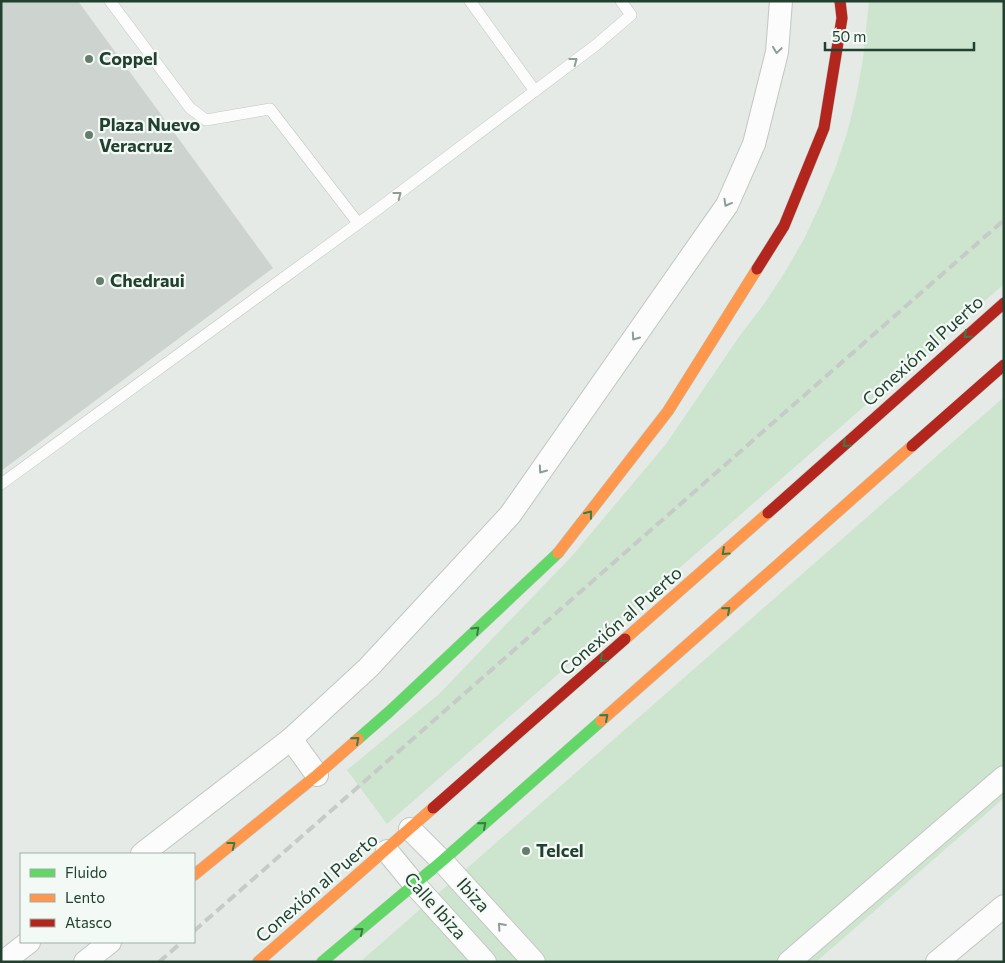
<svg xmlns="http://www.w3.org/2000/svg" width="1005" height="963" font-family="Commissioner,sans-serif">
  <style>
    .green { fill: #cde4ce }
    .building { fill: #cdd3cf }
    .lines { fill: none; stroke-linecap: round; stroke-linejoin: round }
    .lane-casing { stroke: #c2c7c3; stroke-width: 12 }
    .street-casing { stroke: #c2c7c3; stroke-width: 24 }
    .fast-casing { stroke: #bec7c2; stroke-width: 12 }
    .slow-casing { stroke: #bec7c2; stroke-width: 12 }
    .jam-casing { stroke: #bec7c2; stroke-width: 12 }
    .lane { stroke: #fbfcfb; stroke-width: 11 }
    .street { stroke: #fbfcfb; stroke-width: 22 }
    .fast { stroke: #63d668; stroke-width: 11 }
    .slow { stroke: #ff974d; stroke-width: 11 }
    .jam { stroke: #b3261e; stroke-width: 11 }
    .rail { stroke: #c6cbc8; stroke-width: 4; stroke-dasharray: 10 5; stroke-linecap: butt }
    .oneway { stroke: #8e9e95 }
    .oneway2 { stroke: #3b7c46 }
    .poi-dot { fill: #667c6f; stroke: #f3f9f5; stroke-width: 2 }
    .labels { text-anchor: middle; stroke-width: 4.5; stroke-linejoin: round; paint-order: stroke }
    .poi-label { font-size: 18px; font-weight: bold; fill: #21402f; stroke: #f3f9f5; text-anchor: start }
    .street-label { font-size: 18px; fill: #21402f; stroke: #f3f9f5 }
  </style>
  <rect width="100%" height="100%" fill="#e5eae6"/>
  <!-- green -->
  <g class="green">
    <path d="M 869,1 L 1004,1 L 1004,284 L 387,824 L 347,770 L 439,694 L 572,556 L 666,444 L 741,334 L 764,304 L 785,272 L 804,239 L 820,205 L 835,169 L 847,133 L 856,97 L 863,59 Z"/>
    <path d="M 1004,397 L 1004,798 L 816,962 L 360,962 Z"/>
  </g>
  <!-- building -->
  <path class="building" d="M 1,1 L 78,1 L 273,268 L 1,471 Z"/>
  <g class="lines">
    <!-- lane casing -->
    <g class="lane-casing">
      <g id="lane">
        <path d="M 110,1 L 190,108 L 206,120 L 270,109 L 358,223"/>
        <path d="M 470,1 L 535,91"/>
        <path d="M 1,484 L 378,209 L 596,45 L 631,15 L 621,1"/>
      </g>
    </g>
    <!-- street casing -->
    <g class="street-casing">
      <g id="street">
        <path d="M 291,739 L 317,775"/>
        <path d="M 410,829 L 442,861 L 534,962"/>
        <path d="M 387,851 L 415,885 L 485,962"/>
        <path d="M 142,854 L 291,739 L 368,668 L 510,515 L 727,205 L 754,144 L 777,52 L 781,1"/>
        <path d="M 3,962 L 29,942"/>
        <path d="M 85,962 L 110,942"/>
        <path d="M 789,962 L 1004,777"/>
        <path d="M 937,962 L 1004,906"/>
      </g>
    </g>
    <!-- fast casing -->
    <g class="fast-casing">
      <g id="fast">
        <path d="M 358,739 L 390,711 L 558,553"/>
        <path d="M 322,962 L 442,861 L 601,721"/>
      </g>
    </g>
    <!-- slow casing -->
    <g class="slow-casing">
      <g id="slow">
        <path d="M 558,553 L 668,411 L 757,269"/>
        <path d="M 625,639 L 768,513"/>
        <path d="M 601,721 L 912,446"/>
        <path d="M 194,875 L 317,775 L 358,739"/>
        <path d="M 258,962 L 433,808"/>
      </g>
    </g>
    <!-- jam casing -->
    <g class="jam-casing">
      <g id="jam">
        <path d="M 757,269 L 784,226 L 824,128 L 842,18 L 840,1"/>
        <path d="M 912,446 L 1004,365"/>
        <path d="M 768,513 L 1004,303"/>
        <path d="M 433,808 L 625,639"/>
      </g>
    </g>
    <!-- lane -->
    <use href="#lane" class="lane"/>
    <!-- street -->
    <use href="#street" class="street"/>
    <!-- fast -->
    <use href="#fast" class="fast"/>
    <!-- slow -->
    <use href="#slow" class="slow"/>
    <!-- jam -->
    <use href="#jam" class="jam"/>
    <!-- rail -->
    <g class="rail">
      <path d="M 194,931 L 1004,220"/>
      <path d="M 159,962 L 182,942"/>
    </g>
  </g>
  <!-- one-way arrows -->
  <defs><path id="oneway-chevron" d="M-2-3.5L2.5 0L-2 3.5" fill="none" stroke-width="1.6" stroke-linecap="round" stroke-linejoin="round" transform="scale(1.25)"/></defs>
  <g class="oneway">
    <use href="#oneway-chevron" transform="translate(777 50) rotate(98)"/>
    <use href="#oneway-chevron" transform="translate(574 61) rotate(-37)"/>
    <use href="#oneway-chevron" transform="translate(398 195) rotate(-37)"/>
    <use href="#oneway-chevron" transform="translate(727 203) rotate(119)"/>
    <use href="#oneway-chevron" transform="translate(635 337) rotate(125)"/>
    <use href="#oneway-chevron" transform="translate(542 470) rotate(125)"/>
    <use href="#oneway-chevron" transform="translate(501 926) rotate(-132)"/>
  </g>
  <g class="oneway2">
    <use href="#oneway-chevron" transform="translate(967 335) rotate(138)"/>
    <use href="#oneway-chevron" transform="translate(846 444) rotate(138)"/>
    <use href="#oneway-chevron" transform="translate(589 514) rotate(-52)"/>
    <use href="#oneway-chevron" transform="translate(725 552) rotate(138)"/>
    <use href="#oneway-chevron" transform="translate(727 610) rotate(-41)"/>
    <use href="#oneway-chevron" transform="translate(476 630) rotate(-43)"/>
    <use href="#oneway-chevron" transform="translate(603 659) rotate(139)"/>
    <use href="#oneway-chevron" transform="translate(605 717) rotate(-41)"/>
    <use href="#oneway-chevron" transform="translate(356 740) rotate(-41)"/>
    <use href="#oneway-chevron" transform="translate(483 825) rotate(-41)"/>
    <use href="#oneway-chevron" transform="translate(232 845) rotate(-38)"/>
    <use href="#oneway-chevron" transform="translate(360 931) rotate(-40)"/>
  </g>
  <!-- markers -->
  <g class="poi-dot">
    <circle cx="89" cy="59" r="5"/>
    <circle cx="89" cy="135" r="5"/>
    <circle cx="100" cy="281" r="5"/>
    <circle cx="526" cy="851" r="5"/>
  </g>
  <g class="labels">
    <!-- poi labels -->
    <g class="poi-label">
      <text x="99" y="65">Coppel</text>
      <text x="99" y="131">Plaza Nuevo<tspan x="99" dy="21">Veracruz</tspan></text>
      <text x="110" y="287">Chedraui</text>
      <text x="536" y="857">Telcel</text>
    </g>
    <!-- street labels -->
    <g class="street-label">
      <text transform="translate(923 351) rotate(-42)" y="6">Conexión al Puerto</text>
      <text transform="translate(621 621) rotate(-41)" y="6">Conexión al Puerto</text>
      <text transform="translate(317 888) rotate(-41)" y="6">Conexión al Puerto</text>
      <text transform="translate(473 895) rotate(48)" y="6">Ibiza</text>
      <text transform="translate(435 906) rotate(48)" y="6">Calle Ibiza</text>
    </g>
  </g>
  <!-- border -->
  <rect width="1005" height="963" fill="none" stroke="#21402f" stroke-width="5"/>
  <!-- legend -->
  <rect x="20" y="853" width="175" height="90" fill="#f3f9f5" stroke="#9fafa6"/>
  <rect x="30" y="869" width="25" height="8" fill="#63d668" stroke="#9fafa6"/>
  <text x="65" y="878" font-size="15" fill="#21402f">Fluido</text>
  <rect x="30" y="894" width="25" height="8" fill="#ff974d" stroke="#9fafa6"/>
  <text x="65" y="903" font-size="15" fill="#21402f">Lento</text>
  <rect x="30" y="919" width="25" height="8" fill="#b3261e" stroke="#9fafa6"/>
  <text x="65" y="928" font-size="15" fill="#21402f">Atasco</text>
  <!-- scale -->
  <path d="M825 42v8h149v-8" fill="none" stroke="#21402f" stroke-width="2.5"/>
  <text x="832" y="42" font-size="15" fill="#21402f" stroke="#f3f9f5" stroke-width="4" paint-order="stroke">50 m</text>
</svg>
